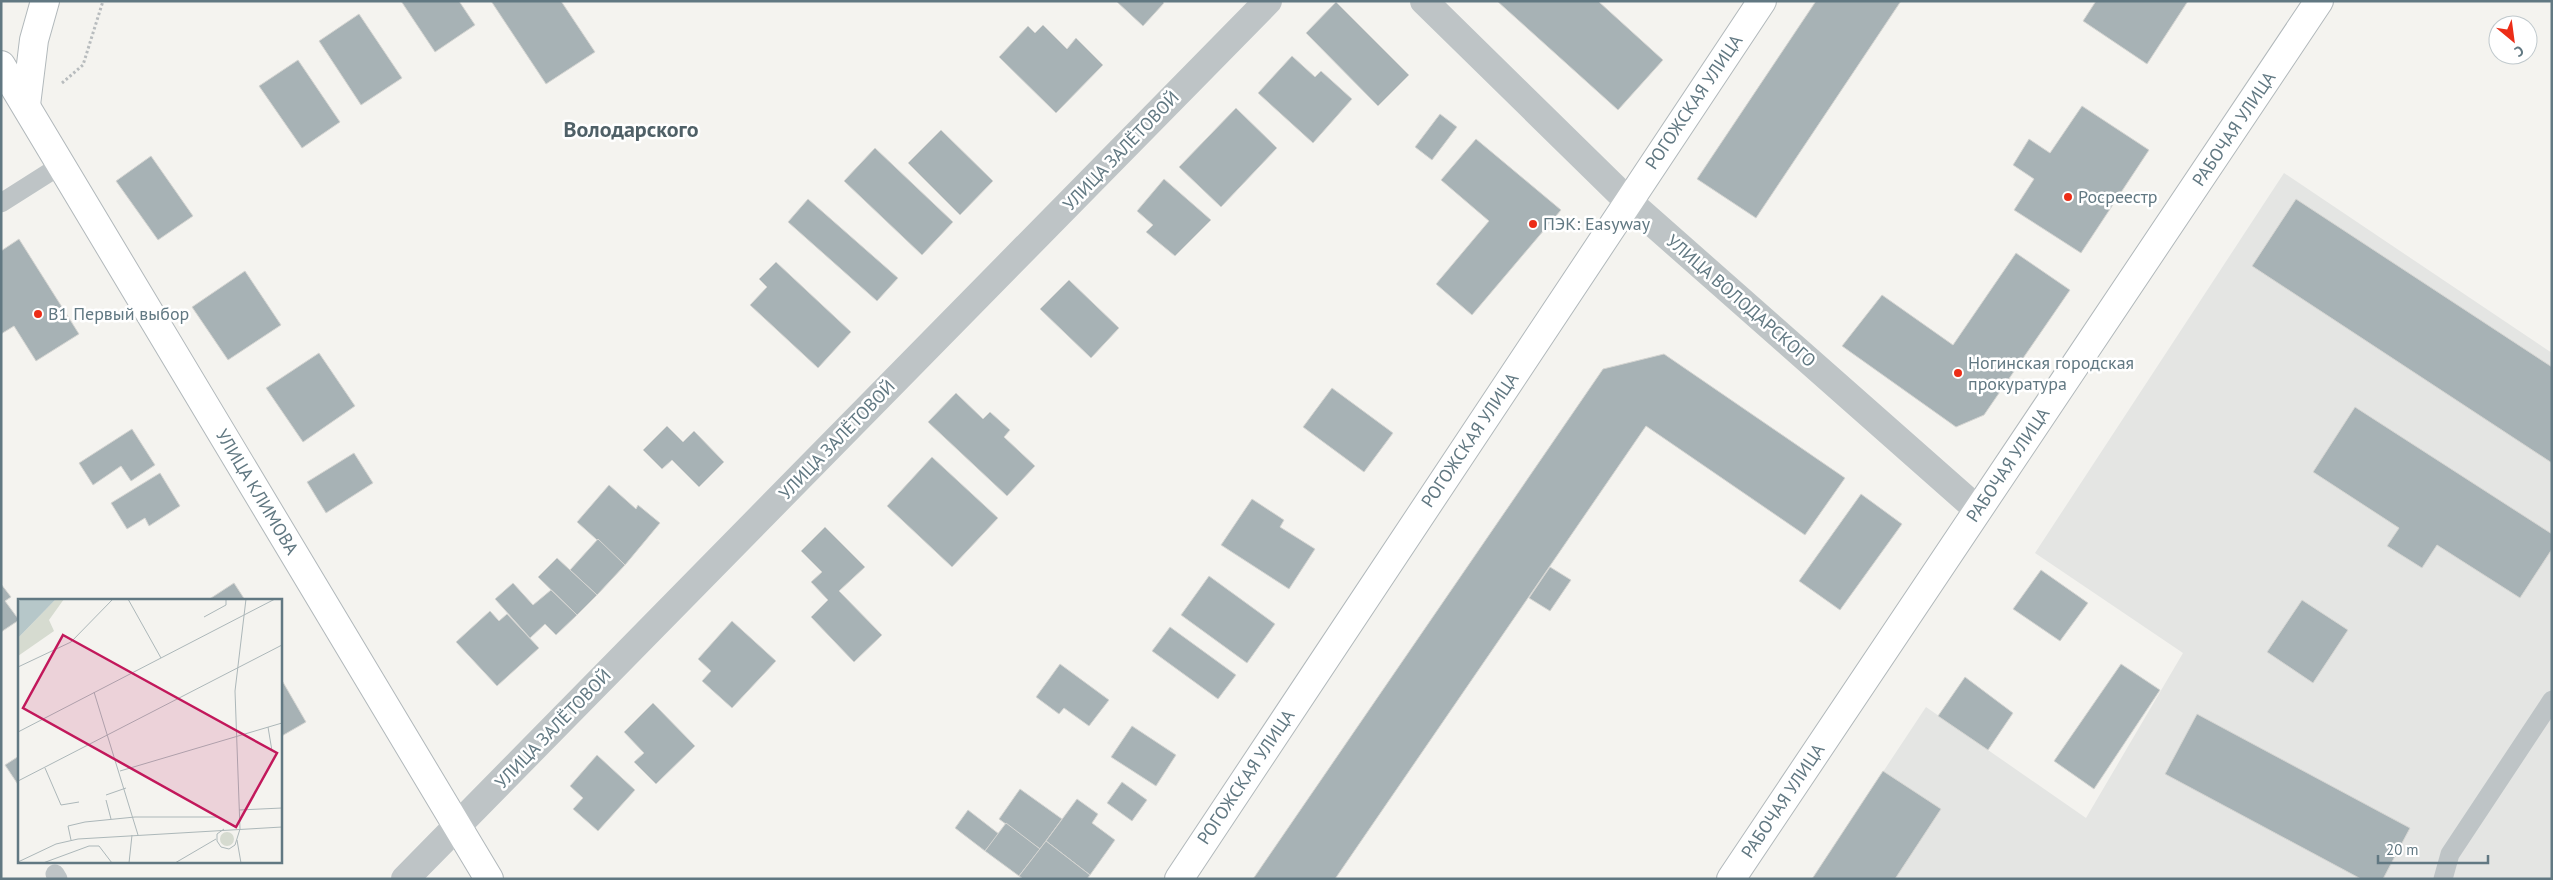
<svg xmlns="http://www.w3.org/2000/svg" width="2553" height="880" font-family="'PT Sans',sans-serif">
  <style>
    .built { fill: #e4e5e3 }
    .building { fill: #a7b2b5; stroke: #d5d5d2 }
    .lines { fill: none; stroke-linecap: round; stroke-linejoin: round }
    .secondary-casing { stroke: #b1b8bb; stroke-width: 30 }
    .path { stroke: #b8bcbe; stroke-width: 3; stroke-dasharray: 2.5 2.5; stroke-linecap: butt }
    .lane { stroke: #bec4c6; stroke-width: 19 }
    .street { stroke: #bec4c6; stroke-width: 28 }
    .secondary { stroke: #fff; stroke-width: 28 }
    .poi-dot { fill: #ec2d17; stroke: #fff; stroke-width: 2 }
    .labels { text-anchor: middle; stroke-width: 5; stroke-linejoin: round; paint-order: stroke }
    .street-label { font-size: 18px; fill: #617882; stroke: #fff }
    .poi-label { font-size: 18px; fill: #617882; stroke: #fff; text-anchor: start }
    .district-label { font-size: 22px; font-weight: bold; fill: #4f6067; stroke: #fff }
    .inset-road { fill: none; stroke: #acb7b9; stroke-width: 1 }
    .view { fill: #c2185b; fill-opacity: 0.15; stroke: #c2185b; stroke-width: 2.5 }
    .inset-edge { fill: none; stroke: #617882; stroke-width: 2.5 }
  </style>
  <rect width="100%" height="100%" fill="#f4f3ef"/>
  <!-- built -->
  <path class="built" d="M 2284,173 L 2552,353 L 2552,879 L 1812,879 L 1926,707 L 2086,818 L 2183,653 L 2035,553 Z"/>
  <!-- building -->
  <g class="building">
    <path d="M 401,1 L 459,1 L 475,25 L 435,52 Z"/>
    <path d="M 491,1 L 561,1 L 595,52 L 546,84 Z"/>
    <path d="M 1116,1 L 1162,1 L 1164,3 L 1143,26 Z"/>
    <path d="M 1497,1 L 1598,1 L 1663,60 L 1618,110 Z"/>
    <path d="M 1816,1 L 1901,1 L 1756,218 L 1697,179 Z"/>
    <path d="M 2096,1 L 2188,1 L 2147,64 L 2083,21 Z"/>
    <path d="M 1336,2 L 1409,75 L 1378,106 L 1306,33 Z"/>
    <path d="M 359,14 L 402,78 L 361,105 L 319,41 Z"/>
    <path d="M 1043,25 L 1067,49 L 1076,38 L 1103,65 L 1056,113 L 999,57 L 1028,26 L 1035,33 Z"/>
    <path d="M 1292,56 L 1315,77 L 1321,71 L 1352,99 L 1313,143 L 1258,93 Z"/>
    <path d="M 298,60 L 340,122 L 302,148 L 259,86 Z"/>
    <path d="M 2082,106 L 2149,150 L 2081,253 L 2014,210 L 2034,179 L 2013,165 L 2029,139 L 2050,153 Z"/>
    <path d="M 1236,108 L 1277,148 L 1221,207 L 1179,167 Z"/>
    <path d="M 1440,114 L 1457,127 L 1432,160 L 1415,147 Z"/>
    <path d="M 941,130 L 993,181 L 960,215 L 908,163 Z"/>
    <path d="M 1476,139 L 1561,210 L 1472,315 L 1436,284 L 1489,221 L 1441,180 Z"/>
    <path d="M 875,148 L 953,222 L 922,255 L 844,181 Z"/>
    <path d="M 151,156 L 193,216 L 158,240 L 116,181 Z"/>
    <path d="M 1164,179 L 1211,220 L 1175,256 L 1146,232 L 1153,225 L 1137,211 Z"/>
    <path d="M 808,199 L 898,278 L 877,301 L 788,222 Z"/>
    <path d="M 2296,199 L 2552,367 L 2552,463 L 2252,266 Z"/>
    <path d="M 19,239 L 79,334 L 36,361 L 14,326 L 1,334 L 1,251 Z"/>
    <path d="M 2016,253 L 2070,290 L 1984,415 L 1956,427 L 1842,346 L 1882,295 L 1953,345 Z"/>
    <path d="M 776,262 L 851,332 L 818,368 L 750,305 L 767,287 L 759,279 Z"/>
    <path d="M 245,271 L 281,325 L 228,360 L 192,307 Z"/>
    <path d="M 1069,280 L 1119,328 L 1091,358 L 1040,309 Z"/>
    <path d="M 319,353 L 355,406 L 303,442 L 266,388 Z"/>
    <path d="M 1664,354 L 1845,478 L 1805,535 L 1646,426 L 1335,879 L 1253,879 L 1603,369 Z"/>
    <path d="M 1332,388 L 1393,433 L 1364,472 L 1303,427 Z"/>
    <path d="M 956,393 L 983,419 L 990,412 L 1010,430 L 1004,437 L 1035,466 L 1007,496 L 928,422 Z"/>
    <path d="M 2355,407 L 2552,534 L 2552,549 L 2520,598 L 2437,545 L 2422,568 L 2387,546 L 2399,528 L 2313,472 Z"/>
    <path d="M 667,426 L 683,442 L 694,431 L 724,462 L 699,487 L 672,460 L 662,469 L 643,450 Z"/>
    <path d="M 132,429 L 155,465 L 131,481 L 121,466 L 93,485 L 79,463 Z"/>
    <path d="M 354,453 L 373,483 L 326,513 L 307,482 Z"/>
    <path d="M 932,457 L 998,518 L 952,567 L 887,506 Z"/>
    <path d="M 160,473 L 180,506 L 149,526 L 145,518 L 127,529 L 111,503 Z"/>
    <path d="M 609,485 L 636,509 L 638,505 L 660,523 L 625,565 L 577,522 Z"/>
    <path d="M 1861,494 L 1902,524 L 1840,610 L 1799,581 Z"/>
    <path d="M 1252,499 L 1284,520 L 1280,527 L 1315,549 L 1289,589 L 1221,545 Z"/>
    <path d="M 825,527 L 865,567 L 839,591 L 882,635 L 854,662 L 811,617 L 828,600 L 811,582 L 822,572 L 801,551 Z"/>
    <path d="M 598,539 L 625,565 L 597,595 L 570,570 Z"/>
    <path d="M 557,558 L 597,595 L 577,615 L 538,577 Z"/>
    <path d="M 1550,567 L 1571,580 L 1550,611 L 1529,598 Z"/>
    <path d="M 2041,570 L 2088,603 L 2060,641 L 2013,609 Z"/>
    <path d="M 1209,576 L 1275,624 L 1247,663 L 1181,615 Z"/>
    <path d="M 234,583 L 245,600 L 208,600 Z"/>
    <path d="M 513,583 L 533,605 L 551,590 L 577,615 L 556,635 L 545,624 L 530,638 L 495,599 Z"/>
    <path d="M 1,584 L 11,597 L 5,601 L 19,620 L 1,632 Z"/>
    <path d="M 2302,600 L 2348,630 L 2313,683 L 2267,652 Z"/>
    <path d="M 490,611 L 499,621 L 507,614 L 539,648 L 497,686 L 456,642 Z"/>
    <path d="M 732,621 L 776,661 L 732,708 L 702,681 L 711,671 L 698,659 Z"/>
    <path d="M 1170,627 L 1236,675 L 1218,699 L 1152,651 Z"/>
    <path d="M 1060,664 L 1109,700 L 1089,726 L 1064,708 L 1059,714 L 1036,697 Z"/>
    <path d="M 2121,664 L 2160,690 L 2094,789 L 2054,761 Z"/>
    <path d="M 280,677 L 306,722 L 280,737 Z"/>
    <path d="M 1965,677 L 2013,713 L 1988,750 L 1938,716 Z"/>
    <path d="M 653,703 L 695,746 L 656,784 L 634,762 L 644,753 L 624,732 Z"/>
    <path d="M 2197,714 L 2410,828 L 2383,879 L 2361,879 L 2165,774 Z"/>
    <path d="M 1132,726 L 1176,755 L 1156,786 L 1111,757 Z"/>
    <path d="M 597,755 L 635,790 L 598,831 L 573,809 L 583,798 L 570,786 Z"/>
    <path d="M 19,756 L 19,786 L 5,765 Z"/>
    <path d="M 1883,771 L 1941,809 L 1895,879 L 1812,879 Z"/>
    <path d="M 1122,782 L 1147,800 L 1132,821 L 1107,803 Z"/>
    <path d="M 1020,789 L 1062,819 L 1040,849 L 999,819 Z"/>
    <path d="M 1077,799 L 1098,814 L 1092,823 L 1115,840 L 1090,875 L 1046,841 Z"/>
    <path d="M 968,810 L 999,834 L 985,851 L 955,828 Z"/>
    <path d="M 1006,823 L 1040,849 L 1019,876 L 985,851 Z"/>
    <path d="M 1046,841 L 1090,875 L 1087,879 L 1023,879 L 1019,876 Z"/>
  </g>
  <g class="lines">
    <!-- secondary casing -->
    <g class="secondary-casing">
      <g id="secondary">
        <path d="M 1,65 L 489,879"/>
        <path d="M 26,105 L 34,40 L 45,1"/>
        <path d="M 1179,879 L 1762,1"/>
        <path d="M 1731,879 L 2319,1"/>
      </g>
    </g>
    <!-- path -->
    <path class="path" d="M 62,83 L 83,65 L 103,1"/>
    <!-- lane -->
    <g class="lane">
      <path d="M 1,203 L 61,165"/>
      <path d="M 55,874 L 58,879"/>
      <path d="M 2443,879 L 2450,854 L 2552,700"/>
    </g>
    <!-- street -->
    <g class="street">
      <path d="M 1424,1 L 1628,201 L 1978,510"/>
      <path d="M 405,879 L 1268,1"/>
    </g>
    <!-- secondary -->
    <use href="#secondary" class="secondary"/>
  </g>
  <!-- markers -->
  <g class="poi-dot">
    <circle cx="2068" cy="197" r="5"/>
    <circle cx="1533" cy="224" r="5"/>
    <circle cx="38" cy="314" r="5"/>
    <circle cx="1958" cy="373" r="5"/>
  </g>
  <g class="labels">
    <!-- street labels -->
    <g class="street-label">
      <text transform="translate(1694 102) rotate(-56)" y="6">РОГОЖСКАЯ УЛИЦА</text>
      <text transform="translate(2234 129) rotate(-56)" y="6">РАБОЧАЯ УЛИЦА</text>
      <text transform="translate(1121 151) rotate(-46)" y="6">УЛИЦА ЗАЛЁТОВОЙ</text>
      <text transform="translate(1741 301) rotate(41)" y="6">УЛИЦА ВОЛОДАРСКОГО</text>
      <text transform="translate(837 440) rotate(-46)" y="6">УЛИЦА ЗАЛЁТОВОЙ</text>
      <text transform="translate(1470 440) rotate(-56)" y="6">РОГОЖСКАЯ УЛИЦА</text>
      <text transform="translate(2008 465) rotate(-56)" y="6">РАБОЧАЯ УЛИЦА</text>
      <text transform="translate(257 492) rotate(59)" y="6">УЛИЦА КЛИМОВА</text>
      <text transform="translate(553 729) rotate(-46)" y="6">УЛИЦА ЗАЛЁТОВОЙ</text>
      <text transform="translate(1246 777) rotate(-56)" y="6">РОГОЖСКАЯ УЛИЦА</text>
      <text transform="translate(1783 801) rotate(-56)" y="6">РАБОЧАЯ УЛИЦА</text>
    </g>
    <!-- poi labels -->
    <g class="poi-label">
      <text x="2078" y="203">Росреестр</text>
      <text x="1543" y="230">ПЭК: Easyway</text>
      <text x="48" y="320">В1 Первый выбор</text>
      <text x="1968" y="369">Ногинская городская<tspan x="1968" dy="21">прокуратура</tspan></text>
    </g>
    <!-- district labels -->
    <g class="district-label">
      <text x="631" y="137">Володарского</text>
    </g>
  </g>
  <!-- overview -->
  <g transform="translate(18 599)">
    <rect width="264" height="264" fill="#f4f3ef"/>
    <path d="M 38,0 L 46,0 L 31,21 L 36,32 L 0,57 L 0,39 ZM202 240a7 7 0 1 1 14 0a7 7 0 1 1-14 0Z" fill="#d6dbd0"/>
    <path d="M 3,0 L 38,0 L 0,39 L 0,3 Z" fill="#b6c7c9"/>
    <path class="inset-road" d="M 110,0 L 143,59M 226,16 L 257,0M 186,18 L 208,6 L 208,0M 0,68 L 53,43 L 95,0M 76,93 L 120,236M 250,128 L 254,152M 0,133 L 226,16M 27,169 L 43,206 L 61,203M 102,172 L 264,124M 0,182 L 264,46M 88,196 L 108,189M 88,201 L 93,220M 221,211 L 264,209M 206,230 L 199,235 L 199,242 L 203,248 L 211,250 L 217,246 L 222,230 L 217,92 L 228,0M 53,241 L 50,227 L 67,223 L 117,218 L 200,218M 219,241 L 223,264M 0,263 L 38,245 L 60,240 L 264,228M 25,264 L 71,247 L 81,247 L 94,264M 111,264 L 114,236M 157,264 L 198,240"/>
    <path class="view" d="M 45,36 L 259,154 L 218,228 L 5,109 Z"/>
    <rect width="264" height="264" class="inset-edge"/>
  </g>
  <!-- border -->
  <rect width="2553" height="880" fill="none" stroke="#617882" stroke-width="5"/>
  <!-- north arrow -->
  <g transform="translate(2513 40) rotate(151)"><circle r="24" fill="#ffffff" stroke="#c0c9cd"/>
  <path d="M0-4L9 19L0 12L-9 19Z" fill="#ec2d17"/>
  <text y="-8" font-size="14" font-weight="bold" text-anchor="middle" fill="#617882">С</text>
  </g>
  <!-- scale -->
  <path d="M2378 855v8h110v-8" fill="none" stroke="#617882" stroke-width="2.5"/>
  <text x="2386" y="855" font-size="15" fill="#617882" stroke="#ffffff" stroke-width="4" paint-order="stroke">20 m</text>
</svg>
